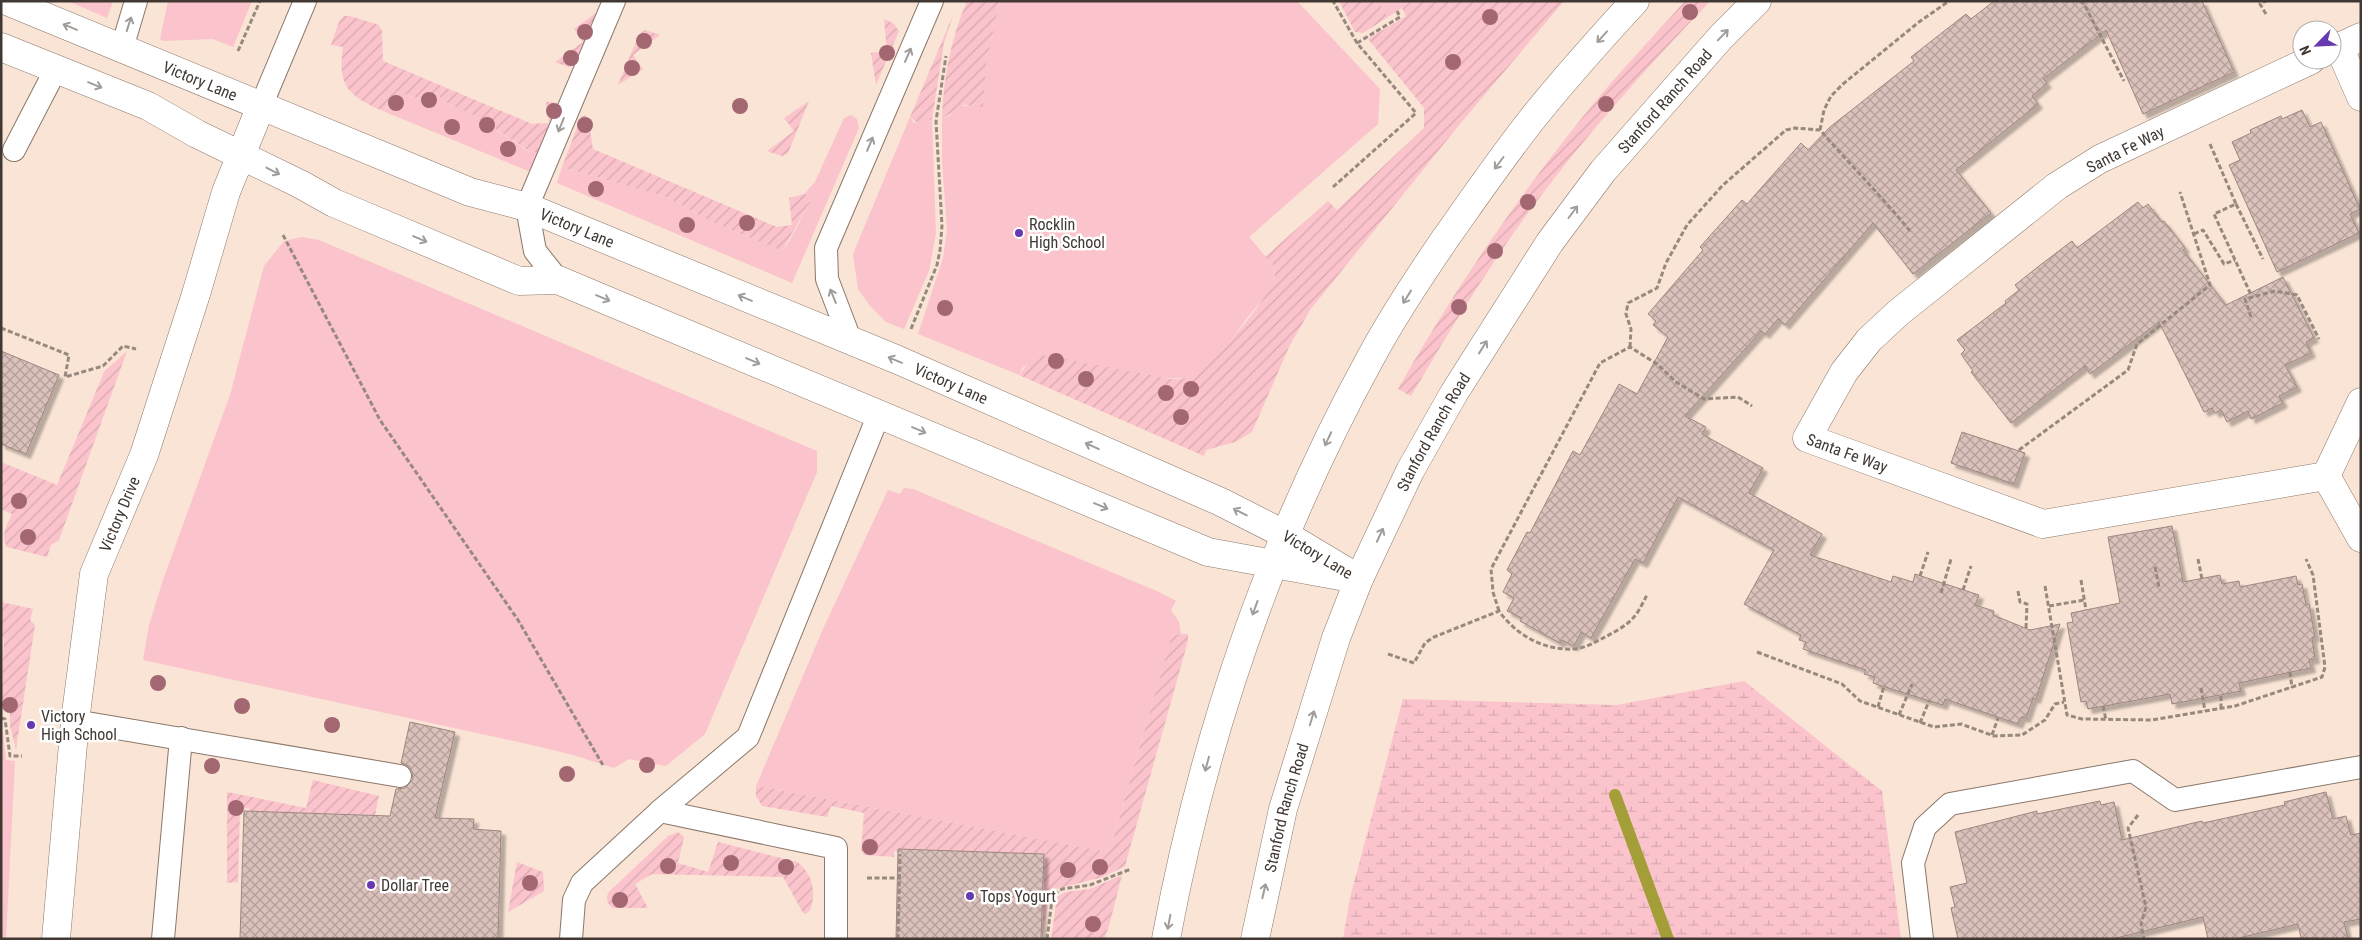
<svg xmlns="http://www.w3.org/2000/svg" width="2362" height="940" font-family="'Roboto Condensed',sans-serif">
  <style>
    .grass { fill: #fbc3cb }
    .wetland { fill: url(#wetland-marsh) }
    .garden { fill: url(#garden-furrows) }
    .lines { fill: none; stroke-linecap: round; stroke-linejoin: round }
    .stream { stroke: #a49e38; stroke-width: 12 }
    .building { fill: url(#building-cross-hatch); stroke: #9e8680; filter: url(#shadow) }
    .lane-casing { stroke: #8b786b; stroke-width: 24 }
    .street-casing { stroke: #8b786b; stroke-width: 29 }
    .secondary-casing { stroke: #8b786b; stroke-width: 29 }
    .path { stroke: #98897f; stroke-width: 3; stroke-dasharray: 5 2.5; stroke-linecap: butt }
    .lane { stroke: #fff; stroke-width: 22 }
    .street { stroke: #fff; stroke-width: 28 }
    .secondary { stroke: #fff; stroke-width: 28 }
    .tree { fill: #a26771 }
    .oneway { stroke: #a09c99 }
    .poi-dot { fill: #6739b1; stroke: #fff; stroke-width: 2 }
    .labels { text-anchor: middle; stroke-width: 5; stroke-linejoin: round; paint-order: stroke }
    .street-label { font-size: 16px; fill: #413833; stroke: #fff }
    .poi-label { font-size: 16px; fill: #413833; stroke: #fff; text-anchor: start }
  </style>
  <defs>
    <pattern id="wetland-marsh" width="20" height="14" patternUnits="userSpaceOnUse" patternTransform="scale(1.25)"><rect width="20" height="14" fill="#fbc3cb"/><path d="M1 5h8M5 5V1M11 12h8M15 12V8" fill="none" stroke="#d8a8af"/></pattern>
    <pattern id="garden-furrows" width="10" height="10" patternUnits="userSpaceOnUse" patternTransform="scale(1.25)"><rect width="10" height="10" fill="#fbc3cb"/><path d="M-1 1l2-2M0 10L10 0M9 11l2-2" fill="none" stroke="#d8a8af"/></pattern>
    <pattern id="building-cross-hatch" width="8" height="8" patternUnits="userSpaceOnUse" patternTransform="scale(1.25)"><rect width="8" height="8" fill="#dbc1bb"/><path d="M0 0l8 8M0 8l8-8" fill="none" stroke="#b39e99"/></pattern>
    <filter id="shadow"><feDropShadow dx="4.5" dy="4.5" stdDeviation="1" flood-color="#0004"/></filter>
  </defs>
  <rect width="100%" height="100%" fill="#f9e4d5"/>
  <!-- grass -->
  <g class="grass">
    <path d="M 68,1 L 113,1 L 107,18 Z"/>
    <path d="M 168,1 L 252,1 L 233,47 L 213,39 L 164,41 L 160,39 Z"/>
    <path d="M 1000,1 L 1297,1 L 1380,89 L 1378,124 L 1249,237 L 1274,266 C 1278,286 1258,304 1247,318 C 1232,338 1216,364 1192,376 C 1173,386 1070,360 1043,355 L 1023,367 L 1019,375 L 918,334 L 943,258 L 947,230 L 942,161 L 942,119 L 949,116 L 959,106 L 983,106 L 987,59 Z"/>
    <path d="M 1378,1 L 1413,1 L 1388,17 Z"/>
    <path d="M 404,94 L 424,100 L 438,94 L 443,101 L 477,117 L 528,151 L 541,153 L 533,173 L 383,111 Z"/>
    <path d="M 851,115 L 857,119 L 859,128 L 792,283 L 557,183 L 562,167 L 666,197 L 712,222 L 782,251 L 790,240 L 810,202 L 807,195 L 804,194 L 815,182 L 844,118 Z"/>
    <path d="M 910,117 L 914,123 L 928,122 L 932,119 L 936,233 L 929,271 L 904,329 L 886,322 L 870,306 L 858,289 L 853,254 Z"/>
    <path d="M 302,237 L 319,240 L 817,451 L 817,472 L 705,734 L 666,766 L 629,759 L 614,768 L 573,755 L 532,745 L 143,660 L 149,625 L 163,580 L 230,395 L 264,266 L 284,241 Z"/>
    <path d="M 904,488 L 913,489 L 1159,592 L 1176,601 L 1171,610 L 1179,622 L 1181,634 L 1172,635 L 1111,847 L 1103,851 L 756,786 L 823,629 L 888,490 L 900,494 Z"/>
    <path d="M 1,731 L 3,731 L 6,760 L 15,761 L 6,939 L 1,939 Z"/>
  </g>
  <!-- wetland -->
  <path class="wetland" d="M 1744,681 L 1882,791 L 1901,939 L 1343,939 L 1350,898 L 1403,699 L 1617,705 Z"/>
  <!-- garden -->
  <g class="garden">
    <path d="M 967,1 L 1000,1 L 987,59 L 983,107 L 963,105 L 942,119 C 943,79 951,38 967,1 Z"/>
    <path d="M 1339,1 L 1378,1 L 1388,17 L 1363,33 L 1355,32 Z"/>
    <path d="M 1412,1 L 1564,1 L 1460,124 L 1310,310 L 1289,347 L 1252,432 L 1235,442 L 1206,450 L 1204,456 L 1019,375 L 1029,362 L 1043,355 L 1171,379 C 1179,379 1187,379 1194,375 C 1213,364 1274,294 1275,273 C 1276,266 1270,261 1265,257 L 1328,201 L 1337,210 L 1424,128 L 1424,108 L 1368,39 L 1406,16 L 1402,8 Z"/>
    <path d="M 1685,1 L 1710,1 C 1645,70 1581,140 1525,217 C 1484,274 1447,335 1411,396 L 1398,389 C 1455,288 1521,192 1594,103 C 1623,68 1655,35 1685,1 Z"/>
    <path d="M 597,12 L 576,65 L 568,67 L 555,62 L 583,42 L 574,29 Z"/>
    <path d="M 954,13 L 944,43 L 932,119 L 920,125 L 910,117 Z"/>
    <path d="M 344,16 L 350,16 L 379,25 L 382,31 L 383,61 L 532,124 L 549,123 L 546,102 L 554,102 L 557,108 L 541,153 L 529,151 L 477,117 L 443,101 L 438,94 L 424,100 L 404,94 L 399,103 L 388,106 L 383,111 C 349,96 337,87 343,47 L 331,45 L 339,22 Z"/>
    <path d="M 884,19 L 893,23 L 899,31 L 876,85 L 871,53 L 887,51 Z"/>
    <path d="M 645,30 L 660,35 L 633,55 L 643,69 L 618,85 L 639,34 Z"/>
    <path d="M 809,101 L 788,153 L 782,156 L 767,151 L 794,131 L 784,118 Z"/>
    <path d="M 585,115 L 588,118 L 593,149 L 777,227 L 792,225 L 789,198 L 804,194 L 807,195 L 810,202 L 782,251 L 712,222 L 666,197 L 562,167 L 581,117 Z"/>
    <path d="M 127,351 L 59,540 L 51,545 L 47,557 L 7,547 C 0,536 7,525 12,514 L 1,509 L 1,462 L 57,485 L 104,372 Z"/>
    <path d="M 1,602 L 33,609 L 30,620 L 35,625 L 16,749 L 10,726 L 10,710 L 1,709 L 4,638 L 1,636 Z"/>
    <path d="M 1181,634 L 1188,634 L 1188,641 L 1125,866 L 1103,877 L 1056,889 L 1048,900 L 1042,939 L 1044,854 L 899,849 L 898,852 L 894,851 L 894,857 L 864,855 L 861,850 L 864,813 L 831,806 L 827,817 L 768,807 L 762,806 L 756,796 L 756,786 L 1103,851 L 1111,847 L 1172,635 Z"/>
    <path d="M 313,780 L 379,796 L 375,815 L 249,811 L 249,808 L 240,809 L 238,882 L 227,883 L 227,792 L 306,808 Z"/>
    <path d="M 678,832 L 684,837 L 678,863 L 708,872 L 718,842 L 797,862 C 812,872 817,893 810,910 L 806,914 L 803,913 L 783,877 L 652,874 L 635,884 L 648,908 L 613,908 C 607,904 605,898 609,892 L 668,836 Z"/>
    <path d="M 517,862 L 543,872 L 544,891 L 508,912 Z"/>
    <path d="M 1122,875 L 1109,926 L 1104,939 L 1051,939 L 1057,897 L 1065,892 L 1090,889 Z"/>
  </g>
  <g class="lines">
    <!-- stream -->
    <path class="stream" d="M 1615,795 L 1668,939"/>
  </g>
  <!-- building -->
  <g class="building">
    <path d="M 1994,1 L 2202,1 L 2234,72 L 2143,114 L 2106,30 L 2043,79 L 2047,83 L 2032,96 L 2038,104 L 1956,170 L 1991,213 L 1913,274 L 1873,223 L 1785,325 L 1778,319 L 1765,334 L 1761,331 L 1685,416 L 1706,427 L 1702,434 L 1763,468 L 1749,493 L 1822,534 L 1810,555 L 1891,582 L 1893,576 L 1913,582 L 1915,574 L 1979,595 L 1975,605 L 1994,611 L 1993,615 L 2030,630 L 2060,624 L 2036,699 L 2033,698 L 2026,718 L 2021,717 L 2018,724 L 1945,699 L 1943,705 L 1907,694 L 1873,683 L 1875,677 L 1864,674 L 1866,670 L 1803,649 L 1806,642 L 1799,640 L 1801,635 L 1744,604 L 1774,550 L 1678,497 L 1643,563 L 1635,559 L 1591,638 L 1581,632 L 1574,646 L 1562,640 L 1560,643 L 1520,621 L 1522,618 L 1507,611 L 1514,598 L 1503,592 L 1512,574 L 1507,570 L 1527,532 L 1530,533 L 1573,451 L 1580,455 L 1619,384 L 1637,394 L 1668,337 L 1653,325 L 1656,321 L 1648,314 L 1703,250 L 1700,247 L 1742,200 L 1747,204 L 1801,143 L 1808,150 L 1830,127 L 1914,61 L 1911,57 L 1966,14 L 1971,19 Z"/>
    <path d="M 2302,110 L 2310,127 L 2321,122 L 2360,209 L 2350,214 L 2359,233 L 2277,272 L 2229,165 L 2240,160 L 2232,142 L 2251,133 L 2250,130 L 2281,116 L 2282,119 Z"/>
    <path d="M 2138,202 L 2143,208 L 2148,204 L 2162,222 L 2164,221 L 2185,248 L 2183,250 L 2226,305 L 2283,277 L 2314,338 L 2306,342 L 2311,353 L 2285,365 L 2297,387 L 2279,396 L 2283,403 L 2251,419 L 2248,411 L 2227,422 L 2221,410 L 2215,413 L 2212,408 L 2204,412 L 2159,322 L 2090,374 L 2085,366 L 2011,423 L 1971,372 L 1973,371 L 1961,354 L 1965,350 L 1957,340 L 2006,303 L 2005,301 L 2019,290 L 2015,285 L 2039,266 L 2072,241 L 2077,248 Z"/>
    <path d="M 1,351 L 59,375 L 26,454 L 1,444 Z"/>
    <path d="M 1962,432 L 2025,453 L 2014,484 L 1951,463 Z"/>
    <path d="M 2172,526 L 2183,582 L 2220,575 L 2222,584 L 2239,581 L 2240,587 L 2296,576 L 2298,585 L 2302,584 L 2306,605 L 2309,604 L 2315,637 L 2312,638 L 2315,659 L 2309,660 L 2311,668 L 2239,683 L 2241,691 L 2172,704 L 2170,694 L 2088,709 L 2086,701 L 2081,702 L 2067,623 L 2073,622 L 2071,613 L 2120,603 L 2108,537 Z"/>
    <path d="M 410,722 L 455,732 L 435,818 L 474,819 L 473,829 L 501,831 L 498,939 L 240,939 L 244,811 L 390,816 L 396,789 L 405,788 L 413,779 L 412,772 L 409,766 L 401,763 Z"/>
    <path d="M 2326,792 L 2333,819 L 2346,816 L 2351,835 L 2361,833 L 2361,919 L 2344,922 L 2348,939 L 2301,938 L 2298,924 L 2235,939 L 2208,939 L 2203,917 L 2112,939 L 1958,939 L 1951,908 L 1955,907 L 1950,887 L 1967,883 L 1955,832 L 2037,811 L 2037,814 L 2100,801 L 2101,805 L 2114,802 L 2122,840 L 2202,821 L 2203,823 L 2285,805 L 2284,802 Z"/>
    <path d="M 898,849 L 1044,854 L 1041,939 L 896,939 Z"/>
  </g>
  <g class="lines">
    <!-- lane casing -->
    <g class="lane-casing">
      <g id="lane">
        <path d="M 122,48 L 136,1"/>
        <path d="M 261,106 L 305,1"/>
        <path d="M 14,150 L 56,69"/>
        <path d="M 558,280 L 535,251 L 527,207 L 614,1"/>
        <path d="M 851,342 L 827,279 L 826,248 L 932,1"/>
        <path d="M 75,721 L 400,776"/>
        <path d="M 660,811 L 836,848 L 836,939"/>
        <path d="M 163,939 L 181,738"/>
        <path d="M 571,939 L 574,900 L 582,883 L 660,811 L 748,737 L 879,414"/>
        <path d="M 1922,939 L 1913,863 L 1925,827 L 1950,804 L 2133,771 L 2175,800 L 2361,767"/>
      </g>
    </g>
    <!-- street casing -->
    <g class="street-casing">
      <g id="street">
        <path id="s1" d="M 7,1 L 470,192 L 527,207 L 898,360 L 1221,502 L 1284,534 L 1359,579"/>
        <path d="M 1,47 L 148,106 L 197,134 L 300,184 L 334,203 L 519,281 L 558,280 L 1208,552 L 1340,576"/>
        <path d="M 2339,47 L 2361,37"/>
        <path d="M 2332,50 L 2339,47 L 2361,97"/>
        <path id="s2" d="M 2311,60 L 2100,159 L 2057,186 L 1898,313 L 1869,340 L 1844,372 L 1807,438 L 2043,524 L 2326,476 L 2361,538"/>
        <path d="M 2326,476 L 2361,402"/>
        <path id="s3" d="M 56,939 L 75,721 L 94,574 L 144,455 L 196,294 L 226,192 L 261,106"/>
      </g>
    </g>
    <!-- secondary casing -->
    <g class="secondary-casing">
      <g id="secondary">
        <path d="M 1166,939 C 1204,735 1271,539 1371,357 C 1393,316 1419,277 1445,239 C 1474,198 1502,157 1533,118 C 1565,78 1600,39 1635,1"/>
        <path id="s4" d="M 1255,939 L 1283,809 L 1336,638 L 1359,579 L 1410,471 L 1454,393 L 1550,242 L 1603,171 L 1721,37 L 1757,1"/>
      </g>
    </g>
    <!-- path -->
    <g class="path">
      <path d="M 2080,1 L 2084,4 L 2124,81"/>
      <path d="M 2266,14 L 2260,4 L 2266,1"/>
      <path d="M 1357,43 L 1400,17 L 1397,11"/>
      <path d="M 238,51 L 260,1"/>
      <path d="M 1820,130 L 1824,110 L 1831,96 L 1843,84 L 1919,22 L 1949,1"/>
      <path d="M 2210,144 L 2236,204 L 2214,214 L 2252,297"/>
      <path d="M 1333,187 L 1416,113 L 1357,43 L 1333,1"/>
      <path d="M 2236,204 L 2263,259"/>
      <path d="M 2194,234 L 2203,230 L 2224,264 L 2235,260"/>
      <path d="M 283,235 L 380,420 L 518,620 L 604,767"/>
      <path d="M 2251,317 L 2245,299 L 2275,291 L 2297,295 L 2319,339"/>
      <path d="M 1,328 L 69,355 L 65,377 L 103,366 L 123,346 L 136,349"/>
      <path d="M 911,329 L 937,265 L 940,250 L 942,226 L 936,121 L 946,56"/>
      <path d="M 1630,347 L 1631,329 L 1626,314 L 1628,303 L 1657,288 L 1666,263 L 1687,225 L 1723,185 L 1786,130 L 1795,128 L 1820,130 C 1850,164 1881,196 1910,231"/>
      <path d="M 2019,450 L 2128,370 L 2137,344 L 2210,285 L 2180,192"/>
      <path d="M 2198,559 L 2202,579"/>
      <path d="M 2155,567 L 2159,587"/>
      <path d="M 1920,576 L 1928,552"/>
      <path d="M 2081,580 L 2086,610"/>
      <path d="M 2045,586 L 2067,715 L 2082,719 L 2152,720 L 2235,706 L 2322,677 L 2325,667 L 2313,575 L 2306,559"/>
      <path d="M 1963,590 L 1971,566"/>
      <path d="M 2018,591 L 2020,602 L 2027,604 L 2026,628"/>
      <path d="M 1941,593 L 1951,559"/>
      <path d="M 2049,606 L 2084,600"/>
      <path d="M 1499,611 L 1493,592 L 1491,569 L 1600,363 L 1630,347 L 1657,364 L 1676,382 L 1704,399 L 1738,397 L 1752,406"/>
      <path d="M 1757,652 L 1842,684 L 1860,701 L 1934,727 L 1961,724 L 1994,736 L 2022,735 L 2045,720 L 2055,704 L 2064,702"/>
      <path d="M 1388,654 L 1414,663 L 1425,643 L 1434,637 L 1499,611 C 1516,635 1544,651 1575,649 C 1586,648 1597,641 1607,636 C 1616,631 1626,626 1633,618 C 1639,612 1643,602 1647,595"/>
      <path d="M 2290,672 L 2292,688"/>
      <path d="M 2201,688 L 2205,711"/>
      <path d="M 2221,696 L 2221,709"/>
      <path d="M 2103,706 L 2106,720"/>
      <path d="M 1878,707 L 1884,686"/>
      <path d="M 1899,715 L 1912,684"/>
      <path d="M 1,718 L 5,719 L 10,756 L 22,756"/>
      <path d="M 1920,723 L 1929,701"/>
      <path d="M 1992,735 L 1998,718"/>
      <path d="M 2138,815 L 2128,828 L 2146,907 L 2141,924 L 2144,939"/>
      <path d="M 867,878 L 899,878"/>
      <path d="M 898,939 L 900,854"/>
      <path d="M 1047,939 L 1052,900 L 1056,893 L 1062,889 L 1090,885 L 1131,869"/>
    </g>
    <!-- lane -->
    <use href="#lane" class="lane"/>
    <!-- street -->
    <use href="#street" class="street"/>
    <!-- secondary -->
    <use href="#secondary" class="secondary"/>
  </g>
  <!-- trees -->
  <g class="tree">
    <circle cx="1690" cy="12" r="8"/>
    <circle cx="1490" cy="17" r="8"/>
    <circle cx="585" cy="32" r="8"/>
    <circle cx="644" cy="41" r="8"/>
    <circle cx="887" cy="53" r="8"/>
    <circle cx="571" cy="58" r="8"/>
    <circle cx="1453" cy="62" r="8"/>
    <circle cx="632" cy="68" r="8"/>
    <circle cx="429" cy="100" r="8"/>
    <circle cx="396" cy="103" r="8"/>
    <circle cx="1606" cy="104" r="8"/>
    <circle cx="740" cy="106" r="8"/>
    <circle cx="554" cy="111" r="8"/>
    <circle cx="487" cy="125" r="8"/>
    <circle cx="585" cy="125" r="8"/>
    <circle cx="452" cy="127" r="8"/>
    <circle cx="508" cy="149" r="8"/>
    <circle cx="596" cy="189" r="8"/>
    <circle cx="1528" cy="202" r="8"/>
    <circle cx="747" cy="223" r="8"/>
    <circle cx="687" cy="225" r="8"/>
    <circle cx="1495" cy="251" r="8"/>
    <circle cx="1459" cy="307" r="8"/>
    <circle cx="945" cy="308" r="8"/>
    <circle cx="1056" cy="361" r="8"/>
    <circle cx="1086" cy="379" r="8"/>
    <circle cx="1191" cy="389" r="8"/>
    <circle cx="1166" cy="393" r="8"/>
    <circle cx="1181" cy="417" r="8"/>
    <circle cx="19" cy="501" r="8"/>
    <circle cx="28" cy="537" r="8"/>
    <circle cx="158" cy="683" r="8"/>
    <circle cx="10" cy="705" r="8"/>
    <circle cx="242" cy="706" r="8"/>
    <circle cx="332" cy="725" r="8"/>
    <circle cx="647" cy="765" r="8"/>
    <circle cx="212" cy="766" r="8"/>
    <circle cx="567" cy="774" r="8"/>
    <circle cx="236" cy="808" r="8"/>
    <circle cx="870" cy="847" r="8"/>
    <circle cx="731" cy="863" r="8"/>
    <circle cx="668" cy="866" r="8"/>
    <circle cx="786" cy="867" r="8"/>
    <circle cx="1100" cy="867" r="8"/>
    <circle cx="1068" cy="870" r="8"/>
    <circle cx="530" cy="883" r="8"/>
    <circle cx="620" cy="900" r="8"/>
    <circle cx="1093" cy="924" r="8"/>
  </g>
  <!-- one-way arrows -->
  <defs><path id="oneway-shaft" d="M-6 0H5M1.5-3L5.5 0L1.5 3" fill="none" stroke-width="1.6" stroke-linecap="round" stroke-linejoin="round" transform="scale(1.25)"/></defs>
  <g class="oneway">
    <use href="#oneway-shaft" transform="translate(129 24) rotate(-72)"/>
    <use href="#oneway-shaft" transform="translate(70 27) rotate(-158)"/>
    <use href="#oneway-shaft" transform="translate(1723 35) rotate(-46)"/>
    <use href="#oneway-shaft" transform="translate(1602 37) rotate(132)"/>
    <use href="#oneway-shaft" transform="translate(908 55) rotate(-66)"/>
    <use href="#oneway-shaft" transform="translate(95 85) rotate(22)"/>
    <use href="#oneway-shaft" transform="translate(561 125) rotate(112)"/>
    <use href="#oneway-shaft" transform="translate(870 144) rotate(-67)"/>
    <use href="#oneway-shaft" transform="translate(1499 163) rotate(127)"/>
    <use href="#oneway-shaft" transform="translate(273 171) rotate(27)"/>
    <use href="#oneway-shaft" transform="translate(1573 212) rotate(-53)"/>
    <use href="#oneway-shaft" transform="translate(420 239) rotate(23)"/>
    <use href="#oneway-shaft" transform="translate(833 296) rotate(-112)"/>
    <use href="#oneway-shaft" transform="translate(1407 297) rotate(122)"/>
    <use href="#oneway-shaft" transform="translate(603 298) rotate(23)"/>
    <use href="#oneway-shaft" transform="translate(745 298) rotate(-157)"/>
    <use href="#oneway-shaft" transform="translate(1483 347) rotate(-58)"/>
    <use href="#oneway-shaft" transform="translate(895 360) rotate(-157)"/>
    <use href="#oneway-shaft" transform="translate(753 361) rotate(23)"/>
    <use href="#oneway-shaft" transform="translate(919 430) rotate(23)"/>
    <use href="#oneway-shaft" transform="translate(1328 439) rotate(115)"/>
    <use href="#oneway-shaft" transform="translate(1092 446) rotate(-156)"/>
    <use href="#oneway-shaft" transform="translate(1101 506) rotate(23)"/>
    <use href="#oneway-shaft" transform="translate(1240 512) rotate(-153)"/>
    <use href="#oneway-shaft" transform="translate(1380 535) rotate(-65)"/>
    <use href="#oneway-shaft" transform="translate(1255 608) rotate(110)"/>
    <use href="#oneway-shaft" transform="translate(1312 718) rotate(-73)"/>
    <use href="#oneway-shaft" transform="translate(1207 764) rotate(105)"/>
    <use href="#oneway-shaft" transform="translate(1264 891) rotate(-77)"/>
    <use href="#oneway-shaft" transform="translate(1169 922) rotate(101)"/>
  </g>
  <!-- markers -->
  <g class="poi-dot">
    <circle cx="1019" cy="233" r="5"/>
    <circle cx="31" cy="725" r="5"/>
    <circle cx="371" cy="885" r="5"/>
    <circle cx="970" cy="896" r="5"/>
  </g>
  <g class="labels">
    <!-- street labels -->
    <g class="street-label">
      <text dy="6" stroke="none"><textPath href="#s1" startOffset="209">Victory Lane</textPath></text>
      <text dy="6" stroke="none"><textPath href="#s4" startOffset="945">Stanford Ranch Road</textPath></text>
      <text transform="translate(2125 149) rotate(-27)" y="6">Santa Fe Way</text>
      <text dy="6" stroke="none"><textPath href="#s1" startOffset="614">Victory Lane</textPath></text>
      <text dy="6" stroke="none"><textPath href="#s1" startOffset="1019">Victory Lane</textPath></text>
      <text dy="6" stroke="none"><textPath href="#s4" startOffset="540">Stanford Ranch Road</textPath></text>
      <text dy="6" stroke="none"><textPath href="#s2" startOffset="686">Santa Fe Way</textPath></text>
      <text dy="6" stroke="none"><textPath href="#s3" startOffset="432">Victory Drive</textPath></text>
      <text dy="6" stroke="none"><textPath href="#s1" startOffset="1424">Victory Lane</textPath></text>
      <text dy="6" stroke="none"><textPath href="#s4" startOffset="135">Stanford Ranch Road</textPath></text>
    </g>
    <!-- poi labels -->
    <g class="poi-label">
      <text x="1029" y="230">Rocklin<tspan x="1029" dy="18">High School</tspan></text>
      <text x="41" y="722">Victory<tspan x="41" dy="18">High School</tspan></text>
      <text x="381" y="891">Dollar Tree</text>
      <text x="980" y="902">Tops Yogurt</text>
    </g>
  </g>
  <!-- border -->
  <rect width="2362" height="940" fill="none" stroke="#413833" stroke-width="5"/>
  <!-- north arrow -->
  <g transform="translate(2317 45) rotate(246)"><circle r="24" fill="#ffffff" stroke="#b3afad"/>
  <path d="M0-4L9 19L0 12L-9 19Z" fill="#6739b1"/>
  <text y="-8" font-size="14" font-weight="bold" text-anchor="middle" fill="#413833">N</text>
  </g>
</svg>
